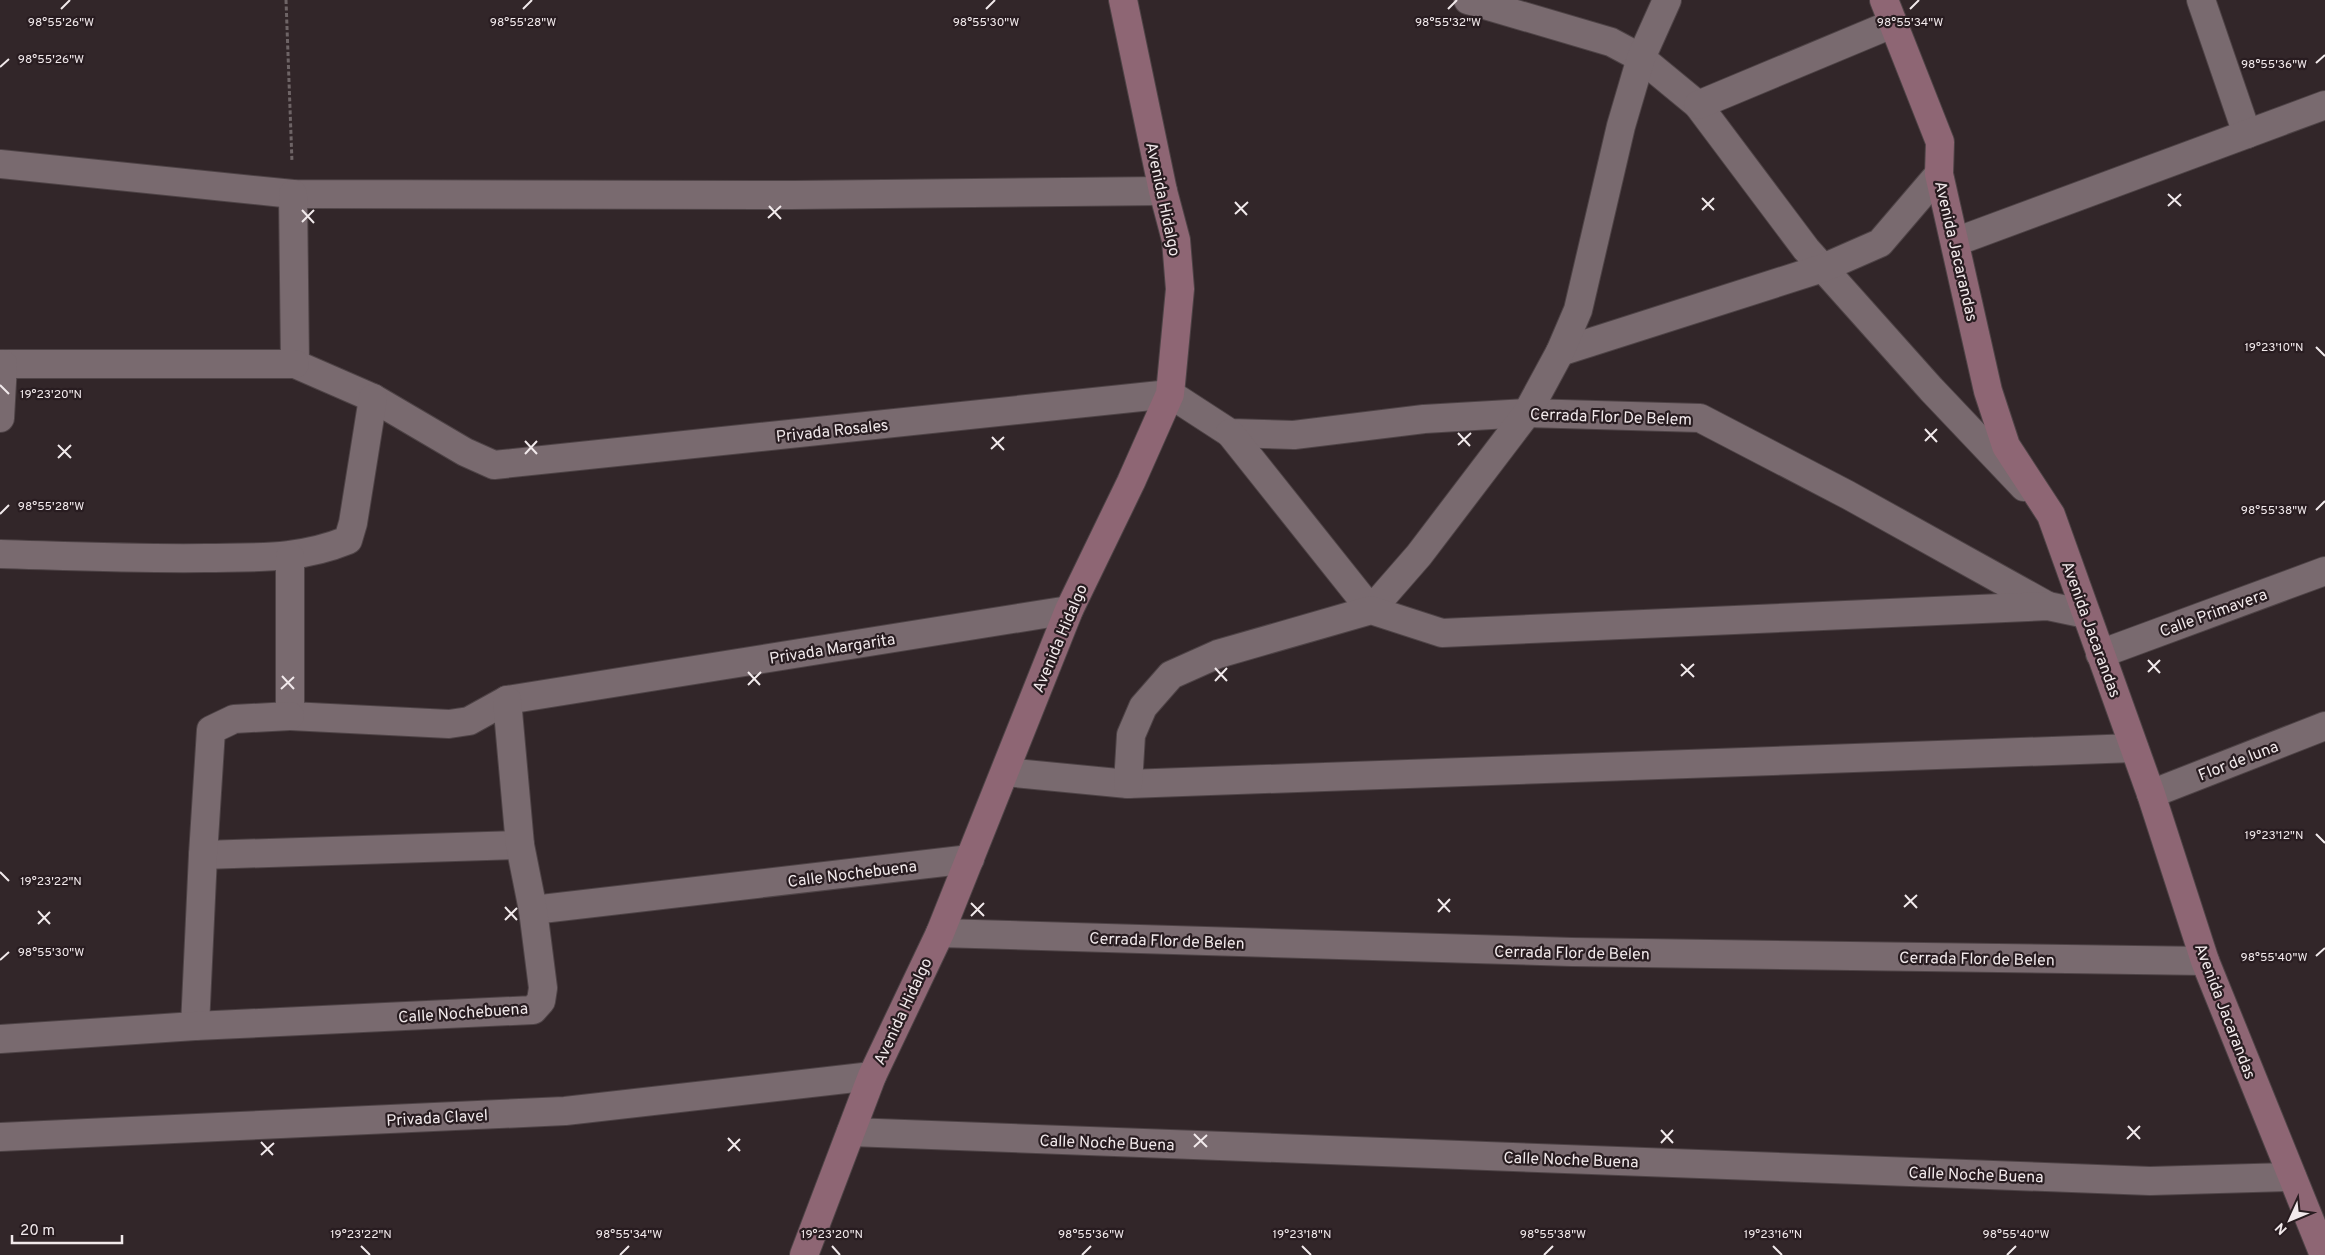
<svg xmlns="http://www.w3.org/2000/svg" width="2325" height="1255" font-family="Overpass,sans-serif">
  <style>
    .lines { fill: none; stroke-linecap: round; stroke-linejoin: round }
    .minor-casing { stroke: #4e4346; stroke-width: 30 }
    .secondary-casing { stroke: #4e4346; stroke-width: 30 }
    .path { stroke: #6e6466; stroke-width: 3; stroke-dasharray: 4 2.5; stroke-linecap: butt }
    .minor { stroke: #796a6f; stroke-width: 28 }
    .secondary { stroke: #8e6674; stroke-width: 28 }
    .ticks { fill: none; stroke: #f1e9eb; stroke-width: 2 }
    .labels { text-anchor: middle; stroke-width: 4.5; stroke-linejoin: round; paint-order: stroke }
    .street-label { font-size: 16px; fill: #f1e9eb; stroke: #281c20 }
    .ticks-label { font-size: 12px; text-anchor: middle; fill: #f1e9eb; stroke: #281c20; stroke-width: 4.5; stroke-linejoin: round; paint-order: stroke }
  </style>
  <rect width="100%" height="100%" fill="#322629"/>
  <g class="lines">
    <!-- minor casing -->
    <g class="minor-casing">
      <g id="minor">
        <path d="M 1468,0 L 1611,42 L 1641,58 L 1698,105 L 1806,249 L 1931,389 L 2024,487"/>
        <path d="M 2201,0 L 2247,134"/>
        <path d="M 1698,105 L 1892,24"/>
        <path d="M 0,164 L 293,194 L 793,195 L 1163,191"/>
        <path d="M 293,194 L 295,364 L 373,398 L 465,452 L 494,465 L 1170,394 L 1230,433 L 1294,435 L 1424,419 L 1527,413 L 1700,418 L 1848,495 L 2048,606"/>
        <path d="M 1955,242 L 2325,105"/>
        <path d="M 1560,352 L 1823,268 L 1880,243 L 1939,174"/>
        <path d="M 0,364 L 295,364"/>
        <path d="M 0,418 L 3,364"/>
        <path d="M 1230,433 L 1371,610 L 1419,555 L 1527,413 L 1560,352 L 1578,310 L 1621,126 L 1641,58 L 1667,0"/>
        <path d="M 0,554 C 69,556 137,559 206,558 C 257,557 299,560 348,540 L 353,523 L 373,398"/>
        <path d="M 290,557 L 290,716 L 449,724 L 469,721 L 507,700 L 1069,610"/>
        <path d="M 2100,654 L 2325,571"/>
        <path d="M 1005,772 L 1128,784 L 2134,748"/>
        <path d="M 1128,784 L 1131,735 L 1143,707 L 1171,675 L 1218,654 L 1371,610 L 1442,633 L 2048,606 L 2086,614"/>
        <path d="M 2151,794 L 2325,726"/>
        <path d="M 203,855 L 520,845"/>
        <path d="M 533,910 L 970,859"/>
        <path d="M 940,933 L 1572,952 L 2205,961"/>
        <path d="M 195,1026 L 203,855 L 211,730 L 234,719 L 290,716"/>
        <path d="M 0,1039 L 195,1026 L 533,1010 L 541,1001 L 543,988 L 533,910 L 520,845 L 507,700"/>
        <path d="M 851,1132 L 2150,1181 L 2292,1177"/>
        <path d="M 0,1137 L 565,1111 L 872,1076"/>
      </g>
    </g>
    <!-- secondary casing -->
    <g class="secondary-casing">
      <g id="secondary">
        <path d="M 1884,0 L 1940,142 L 1939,174 L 1988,391 L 2006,446 L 2051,515 L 2151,794 L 2205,961 L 2324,1255"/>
        <path d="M 804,1255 L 872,1076 L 940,933 L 1069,610 L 1131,482 L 1170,394 L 1180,289 L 1176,240 L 1163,191 L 1123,0"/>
      </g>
    </g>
    <!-- path -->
    <path class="path" d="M 286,0 L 292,162"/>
    <!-- minor -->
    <use href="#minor" class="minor"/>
    <!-- secondary -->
    <use href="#secondary" class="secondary"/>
  </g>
  <!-- ticks -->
  <path class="ticks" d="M 61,9 L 70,0M 523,9 L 532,0M 986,9 L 995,0M 1448,9 L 1457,0M 1910,9 L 1919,0M 2316,63 L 2325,55M 0,67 L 9,59M 2168,194 L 2181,206M 1702,198 L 1714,210M 1235,202 L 1247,215M 769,206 L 781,219M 2168,206 L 2181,194M 302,210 L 314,223M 1702,210 L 1714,198M 1235,214 L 1248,202M 768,218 L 781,206M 302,222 L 314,210M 2316,347 L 2325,356M 0,385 L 9,394M 1925,429 L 1937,442M 1458,433 L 1470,446M 992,437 L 1004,450M 525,441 L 537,454M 1925,441 L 1937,429M 58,445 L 71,458M 1458,445 L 1471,433M 991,449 L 1004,437M 525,454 L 537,441M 58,458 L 71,445M 2316,510 L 2325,501M 0,514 L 9,505M 2148,660 L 2160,673M 1681,664 L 1694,677M 1215,668 L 1227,681M 748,672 L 760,685M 2148,672 L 2160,660M 282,676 L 294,689M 1681,676 L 1694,664M 1215,681 L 1227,668M 748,685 L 761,672M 281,689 L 294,677M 2316,834 L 2325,843M 0,872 L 9,881M 1905,895 L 1917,908M 1438,899 L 1450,912M 971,903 L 984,916M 505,907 L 517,920M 1904,907 L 1917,895M 38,911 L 50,924M 1438,912 L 1450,899M 971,916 L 984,903M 505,920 L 517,908M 38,924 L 50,912M 2316,956 L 2325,948M 0,960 L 9,952M 2128,1126 L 2140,1139M 1661,1130 L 1673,1143M 1194,1134 L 1207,1147M 728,1138 L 740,1151M 2127,1139 L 2140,1126M 261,1142 L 273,1155M 1661,1143 L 1673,1130M 1194,1147 L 1207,1135M 728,1151 L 740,1139M 261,1155 L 274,1143M 361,1246 L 370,1255M 832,1246 L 840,1255M 1302,1246 L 1311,1255M 1773,1246 L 1782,1255M 620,1255 L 629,1246M 1082,1255 L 1091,1246M 1544,1255 L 1553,1246M 2007,1255 L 2016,1246"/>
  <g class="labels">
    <!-- street labels -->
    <g class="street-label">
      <text transform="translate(1164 199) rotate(78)" y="6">Avenida Hidalgo</text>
      <text transform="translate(1957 251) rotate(77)" y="6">Avenida Jacarandas</text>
      <text transform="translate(1611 416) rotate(2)" y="6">Cerrada Flor De Belem</text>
      <text transform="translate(832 430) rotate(-6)" y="6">Privada Rosales</text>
      <text transform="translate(2213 612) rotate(-20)" y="6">Calle Primavera</text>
      <text transform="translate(2092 629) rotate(70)" y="6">Avenida Jacarandas</text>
      <text transform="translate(1059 638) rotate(-67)" y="6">Avenida Hidalgo</text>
      <text transform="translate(832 648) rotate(-9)" y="6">Privada Margarita</text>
      <text transform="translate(2238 760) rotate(-21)" y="6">Flor de luna</text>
      <text transform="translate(852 873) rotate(-7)" y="6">Calle Nochebuena</text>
      <text transform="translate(1167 940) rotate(2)" y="6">Cerrada Flor de Belen</text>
      <text transform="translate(1572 952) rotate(1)" y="6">Cerrada Flor de Belen</text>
      <text transform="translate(1977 958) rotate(1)" y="6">Cerrada Flor de Belen</text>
      <text transform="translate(902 1011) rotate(-65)" y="6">Avenida Hidalgo</text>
      <text transform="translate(2226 1011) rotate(69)" y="6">Avenida Jacarandas</text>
      <text transform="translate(463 1012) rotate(-4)" y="6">Calle Nochebuena</text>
      <text transform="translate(437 1117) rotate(-3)" y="6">Privada Clavel</text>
      <text transform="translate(1107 1142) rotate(2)" y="6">Calle Noche Buena</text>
      <text transform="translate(1571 1159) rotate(2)" y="6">Calle Noche Buena</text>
      <text transform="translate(1976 1174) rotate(2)" y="6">Calle Noche Buena</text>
    </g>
  </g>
  <g class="ticks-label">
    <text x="61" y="26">98°55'26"W</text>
    <text x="523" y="26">98°55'28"W</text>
    <text x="986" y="26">98°55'30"W</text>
    <text x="1448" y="26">98°55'32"W</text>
    <text x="1910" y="26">98°55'34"W</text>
    <text x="51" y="63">98°55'26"W</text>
    <text x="2274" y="68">98°55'36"W</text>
    <text x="2274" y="351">19°23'10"N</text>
    <text x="51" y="398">19°23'20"N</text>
    <text x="51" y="510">98°55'28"W</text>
    <text x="2274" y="514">98°55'38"W</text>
    <text x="2274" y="839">19°23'12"N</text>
    <text x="51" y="885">19°23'22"N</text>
    <text x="51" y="956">98°55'30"W</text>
    <text x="2274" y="961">98°55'40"W</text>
    <text x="361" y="1238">19°23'22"N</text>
    <text x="832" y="1238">19°23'20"N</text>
    <text x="1302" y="1238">19°23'18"N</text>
    <text x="1773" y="1238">19°23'16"N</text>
    <text x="629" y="1238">98°55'34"W</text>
    <text x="1091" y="1238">98°55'36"W</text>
    <text x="1553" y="1238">98°55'38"W</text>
    <text x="2016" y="1238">98°55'40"W</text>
  </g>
  <!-- north arrow -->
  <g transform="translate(2290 1220) rotate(226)" stroke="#281c20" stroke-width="4" paint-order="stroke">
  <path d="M0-4L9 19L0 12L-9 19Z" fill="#f1e9eb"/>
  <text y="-8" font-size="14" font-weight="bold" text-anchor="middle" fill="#f1e9eb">N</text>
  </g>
  <!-- scale -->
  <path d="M12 1235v8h110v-8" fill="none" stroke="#f1e9eb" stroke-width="2.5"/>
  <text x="20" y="1235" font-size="15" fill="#f1e9eb" stroke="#281c20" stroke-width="4" paint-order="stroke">20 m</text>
</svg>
